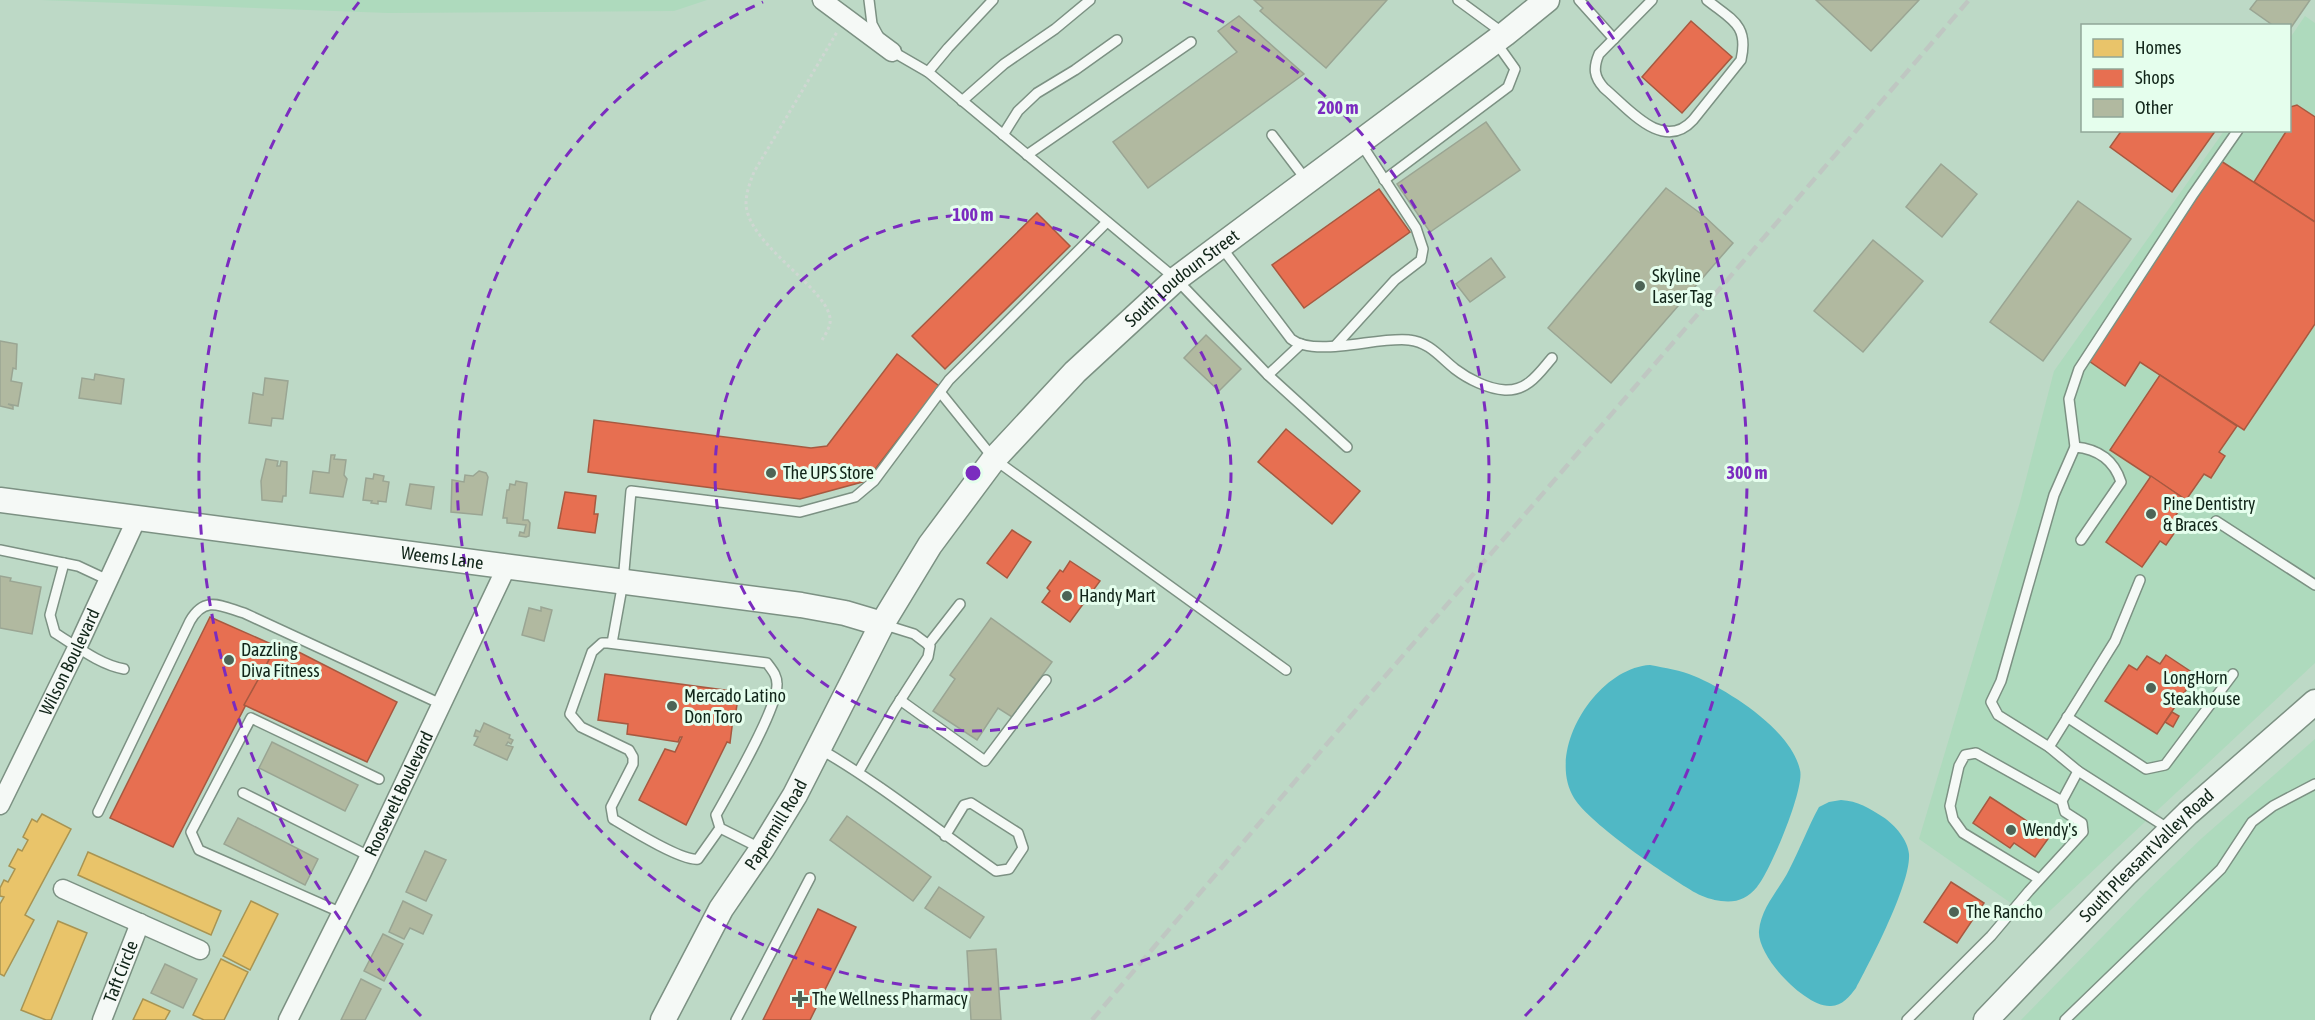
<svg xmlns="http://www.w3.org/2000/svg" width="2315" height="1020" font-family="'Asap Condensed',sans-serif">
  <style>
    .built { fill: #aedabd }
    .water { fill: #50b8c5 }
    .homes { fill: #e9c46a; stroke: #a89452; stroke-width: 1.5 }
    .shops { fill: #e76f51; stroke: #a75940; stroke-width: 1.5 }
    .building { fill: #b1b9a0; stroke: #9aa593; stroke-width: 1.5 }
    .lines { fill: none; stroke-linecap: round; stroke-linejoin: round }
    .lane-casing { stroke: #7c9183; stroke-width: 12 }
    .street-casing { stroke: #7c9183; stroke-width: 21 }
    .secondary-casing { stroke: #7c9183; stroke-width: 27 }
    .path { stroke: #cfd7d2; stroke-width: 3; stroke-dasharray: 3 3; stroke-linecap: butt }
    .lane { stroke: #f5f9f6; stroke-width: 9 }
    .street { stroke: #f5f9f6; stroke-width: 18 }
    .secondary { stroke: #f5f9f6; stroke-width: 24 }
    .rail { stroke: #bfc7c2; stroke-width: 4.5; stroke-dasharray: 12 6; stroke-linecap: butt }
    .ring { fill: none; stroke: #7b2cbf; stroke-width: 3; stroke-dasharray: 10 8 }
    .poi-dot { fill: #4d6456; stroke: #e5feed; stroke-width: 2 }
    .labels { text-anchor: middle; stroke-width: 6; stroke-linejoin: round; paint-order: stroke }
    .poi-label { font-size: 18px; fill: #112519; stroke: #e5feed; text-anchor: start }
    .street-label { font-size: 18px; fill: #112519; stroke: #e5feed }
    .centre { fill: #7b2cbf; stroke: #e5feed; stroke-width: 3 }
    .ring-label { font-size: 18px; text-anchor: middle; font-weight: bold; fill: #7b2cbf; stroke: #e5feed; stroke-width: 6; stroke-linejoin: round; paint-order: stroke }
  </style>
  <rect width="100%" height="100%" fill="#bdd9c6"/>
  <!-- built -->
  <g class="built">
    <path d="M 40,0 L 707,0 L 674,11 L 388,13 Z"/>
    <path d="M 2305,16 L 2315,23 L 2315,663 L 2038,922 L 1919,839 L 2020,502 L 2054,371 L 2224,131 L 2290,130 L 2290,38 Z"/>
    <path d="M 2315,739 L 2315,1020 L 2021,1020 L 2146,892 L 2202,838 Z"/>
  </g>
  <!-- water -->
  <g class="water">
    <path d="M 1650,665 C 1665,668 1681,670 1694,676 C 1730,691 1791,730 1800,770 C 1805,788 1770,872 1757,887 C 1747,899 1736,903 1721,901 C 1713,900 1703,897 1696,893 C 1668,877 1590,824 1574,798 C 1545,750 1597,668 1650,665 Z"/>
    <path d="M 1841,800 C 1858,801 1869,808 1883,817 C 1895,825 1908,840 1909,854 C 1911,883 1871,960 1856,988 C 1850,996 1842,1006 1831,1006 C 1806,1008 1757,957 1759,931 C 1761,907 1779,890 1789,870 C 1800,849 1808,827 1819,807 L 1829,802 Z"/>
  </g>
  <!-- homes -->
  <g class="homes">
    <path d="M 42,814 L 71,829 L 25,915 L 34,920 L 4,976 L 0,974 L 0,904 L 4,897 L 0,896 L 0,888 L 4,880 L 8,882 L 15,869 L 9,866 L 18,849 L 22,851 L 28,840 L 23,837 L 32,819 L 37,822 Z"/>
    <path d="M 88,852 L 221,911 L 211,935 L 78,875 Z"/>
    <path d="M 251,901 L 278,914 L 250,970 L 223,956 Z"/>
    <path d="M 58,921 L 87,933 L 51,1020 L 46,1020 L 21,1010 Z"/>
    <path d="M 221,959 L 248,972 L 224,1020 L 204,1020 L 193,1015 Z"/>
    <path d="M 143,999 L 170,1011 L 165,1020 L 133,1020 Z"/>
  </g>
  <!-- shops -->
  <g class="shops">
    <path d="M 1691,21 L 1732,57 L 1682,113 L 1642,77 Z"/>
    <path d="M 2297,105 L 2315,117 L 2315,222 L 2254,182 L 2287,130 L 2290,130 L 2290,107 Z"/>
    <path d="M 2122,130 L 2216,130 L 2172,192 L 2110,147 Z"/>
    <path d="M 2221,161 L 2315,222 L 2315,324 L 2244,430 L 2140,362 L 2125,386 L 2089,361 Z"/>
    <path d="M 1379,189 L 1410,232 L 1304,308 L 1272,265 Z"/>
    <path d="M 1037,213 L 1070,246 L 945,369 L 912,336 Z"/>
    <path d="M 897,354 L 939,386 L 866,481 L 800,499 L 588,472 L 594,420 L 811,448 L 827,446 Z"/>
    <path d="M 2160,375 L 2237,426 L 2219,452 L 2225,456 L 2211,478 L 2204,474 L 2186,500 L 2110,450 Z"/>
    <path d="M 1286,429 L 1360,491 L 1332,524 L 1258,462 Z"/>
    <path d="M 2151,476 L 2186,500 L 2168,527 L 2175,532 L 2166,545 L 2160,541 L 2142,567 L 2106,542 Z"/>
    <path d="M 565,492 L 596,496 L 594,514 L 598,514 L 595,533 L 558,528 Z"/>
    <path d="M 1012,530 L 1031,542 L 1007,578 L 987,563 Z"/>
    <path d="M 1070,561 L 1100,581 L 1070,622 L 1042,602 L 1050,591 L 1047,588 L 1060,570 L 1063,572 Z"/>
    <path d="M 210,617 L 276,646 L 173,847 L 110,818 Z"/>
    <path d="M 279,642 L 397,702 L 367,762 L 244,705 Z"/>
    <path d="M 2166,655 L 2196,675 L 2157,734 L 2105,701 L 2129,665 L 2137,670 L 2147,656 L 2160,664 Z"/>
    <path d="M 605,674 L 739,692 L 736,711 L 734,711 L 730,743 L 727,742 L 686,825 L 639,800 L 665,749 L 675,752 L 682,737 L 680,737 L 678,742 L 627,734 L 628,724 L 598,720 Z"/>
    <path d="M 2172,712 L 2179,716 L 2173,727 L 2165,722 Z"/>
    <path d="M 1990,797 L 2050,836 L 2035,857 L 2014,843 L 2010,848 L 1973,823 Z"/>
    <path d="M 1951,882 L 1984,903 L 1957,943 L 1924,922 Z"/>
    <path d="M 818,909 L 856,927 L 810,1020 L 763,1020 Z"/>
  </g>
  <!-- building -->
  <g class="building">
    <path d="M 1254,0 L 1387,0 L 1326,68 L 1260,11 L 1263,8 Z"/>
    <path d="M 1816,0 L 1919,0 L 1871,51 Z"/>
    <path d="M 2257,0 L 2310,0 L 2290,29 L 2290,26 L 2274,26 L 2250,9 Z"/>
    <path d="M 1239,16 L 1304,74 L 1148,188 L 1113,142 L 1237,52 L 1218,31 Z"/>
    <path d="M 1486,122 L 1520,170 L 1430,232 L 1397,184 Z"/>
    <path d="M 1941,164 L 1977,194 L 1942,237 L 1906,207 Z"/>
    <path d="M 1666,188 L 1704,216 L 1733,243 L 1611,383 L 1548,328 Z"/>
    <path d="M 2078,201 L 2131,239 L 2043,361 L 1990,322 Z"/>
    <path d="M 1873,240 L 1923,281 L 1863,352 L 1814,311 Z"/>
    <path d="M 1491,258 L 1505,277 L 1470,302 L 1456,284 Z"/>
    <path d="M 1206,335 L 1241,369 L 1219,391 L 1184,358 Z"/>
    <path d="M 0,341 L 17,344 L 16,369 L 13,368 L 11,381 L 22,383 L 18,406 L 8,404 L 13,406 L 13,409 L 0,406 Z"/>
    <path d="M 95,374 L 124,379 L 121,404 L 79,398 L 82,378 L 94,380 Z"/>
    <path d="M 265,378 L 288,381 L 283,419 L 272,418 L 271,426 L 249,423 L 253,393 L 263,395 Z"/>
    <path d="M 331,455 L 335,455 L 334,459 L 346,460 L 344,475 L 347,479 L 343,497 L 310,493 L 313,471 L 329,473 Z"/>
    <path d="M 266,459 L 278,461 L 277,466 L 280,466 L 281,461 L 287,462 L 286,496 L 283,496 L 282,502 L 262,500 L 261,481 Z"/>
    <path d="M 479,471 L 486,473 L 488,477 L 482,515 L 451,512 L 452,480 L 464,482 L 465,475 L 473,476 Z"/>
    <path d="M 374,474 L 384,476 L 383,481 L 389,482 L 386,502 L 378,501 L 378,504 L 371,503 L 372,501 L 363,500 L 366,478 L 373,479 Z"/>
    <path d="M 516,481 L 527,483 L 523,520 L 528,520 L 530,523 L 529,536 L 526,537 L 519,536 L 520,532 L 524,533 L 526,525 L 507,523 L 507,518 L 503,518 L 507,490 L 509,490 L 510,484 L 515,485 Z"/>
    <path d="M 410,484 L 434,487 L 431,509 L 406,505 Z"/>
    <path d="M 0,576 L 11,578 L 10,581 L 41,587 L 32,634 L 0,628 Z"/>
    <path d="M 541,607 L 552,610 L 544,641 L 522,635 L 529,608 L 541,611 Z"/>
    <path d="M 991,618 L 1052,662 L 1012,717 L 998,708 L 977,740 L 933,711 L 955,679 L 950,675 Z"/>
    <path d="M 484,723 L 510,735 L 509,738 L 513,740 L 511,744 L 508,742 L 506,745 L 513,747 L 507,760 L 474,745 L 478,737 L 474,736 L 476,730 L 480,732 Z"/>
    <path d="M 272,742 L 358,785 L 345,811 L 259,768 Z"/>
    <path d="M 847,816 L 931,877 L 913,901 L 830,840 Z"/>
    <path d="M 238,818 L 318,859 L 305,885 L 224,844 Z"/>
    <path d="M 425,851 L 446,860 L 426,901 L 406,892 Z"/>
    <path d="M 939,887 L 984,917 L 970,938 L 925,908 Z"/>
    <path d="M 403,901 L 432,915 L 423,934 L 410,928 L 404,939 L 389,932 Z"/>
    <path d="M 383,934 L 403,944 L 384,981 L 364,971 Z"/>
    <path d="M 996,949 L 1001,1020 L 971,1020 L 967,951 Z"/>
    <path d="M 165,964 L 197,979 L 183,1008 L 151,993 Z"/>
    <path d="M 361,979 L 381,989 L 365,1020 L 341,1020 Z"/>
  </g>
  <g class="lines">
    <!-- lane casing -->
    <g class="lane-casing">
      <g id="lane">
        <path d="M 869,0 L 872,24 L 879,37"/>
        <path d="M 1458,0 L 1503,33"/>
        <path d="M 1579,0 L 1614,39"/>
        <path d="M 1652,0 L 1599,54 C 1593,68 1594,77 1604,88 C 1628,108 1663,153 1693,120 L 1741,60 C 1749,25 1732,20 1707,0"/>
        <path d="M 890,50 L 928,72 L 1176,279 L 1268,375 L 1347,447"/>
        <path d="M 928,72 L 948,48 L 993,0"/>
        <path d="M 962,101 L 1004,64 L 1055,29 L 1090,0"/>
        <path d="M 1003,135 L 1018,111 L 1037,93 L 1075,70 L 1117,40"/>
        <path d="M 1272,135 L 1307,181"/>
        <path d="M 1027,155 L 1191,42"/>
        <path d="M 1384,180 L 1508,87 L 1515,69 L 1495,41"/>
        <path d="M 1222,248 L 1291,339 C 1315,358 1379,336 1409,340 C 1429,342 1440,357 1455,369 C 1468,379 1488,389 1505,390 C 1528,391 1539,373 1552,358"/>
        <path d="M 1335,346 L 1395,280 L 1421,260 L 1423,249 L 1416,228 L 1360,142"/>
        <path d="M 1268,375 L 1301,344"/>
        <path d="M 940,392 L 994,459 L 1286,670"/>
        <path d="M 2075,447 L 2069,399 L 2079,369 L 2192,196 L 2238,130"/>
        <path d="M 2216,521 L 2315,585"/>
        <path d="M 2081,540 L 2121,482 C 2114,460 2098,449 2075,447 L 2054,495 L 2001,681 L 1991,702 L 1998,715 L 2049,747 L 2078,771 L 2169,829"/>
        <path d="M 0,550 L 78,566 L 108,580"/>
        <path d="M 64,563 L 50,615 L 55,633 C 76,646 100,665 124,669"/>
        <path d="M 612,643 L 623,582 L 631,491 L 800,512 L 855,497 L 874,481 L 949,380 L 1107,222"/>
        <path d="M 928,645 L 960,604"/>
        <path d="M 900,700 L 985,761 L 1046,680"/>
        <path d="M 2067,717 L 2146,769 L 2165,765 L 2233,674"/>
        <path d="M 2049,747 L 2115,641 L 2140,580"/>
        <path d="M 820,749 C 882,785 937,830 996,871 L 1009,869 L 1023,848 L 1018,833 L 971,803 L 964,805 L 945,836"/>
        <path d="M 859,771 L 894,710 L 928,657 L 930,646 L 914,634 L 882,624"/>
        <path d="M 243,793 L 369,856"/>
        <path d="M 98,812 L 190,621 C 205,595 221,606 244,613 L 441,704"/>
        <path d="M 720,828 L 698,859 C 683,862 628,828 613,819 L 611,807 L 633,764 L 633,757 L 629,750 L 581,727 L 570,714 L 592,652 L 602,643 L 608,643 L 767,663 C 772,670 777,675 777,684 C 778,708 730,790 716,815 L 720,828 L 760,848"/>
        <path d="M 2039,879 L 1963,833 L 1953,819 L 1950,806 L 1959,766 L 1965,755 L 1976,753 L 2062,801"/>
        <path d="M 342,913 L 199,850 L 191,832 L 251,718 L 379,779"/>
        <path d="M 736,1020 L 810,878"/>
        <path d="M 1907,1020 L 1991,936 L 2029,891 L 2083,832 L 2082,823 L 2065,812 L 2062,801 L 2078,771"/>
        <path d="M 2065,1020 L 2221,869 L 2252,822 L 2273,806 L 2315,784"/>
      </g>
    </g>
    <!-- street casing -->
    <g class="street-casing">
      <g id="street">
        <path d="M 822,0 L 892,52"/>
        <path id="s1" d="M 0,805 L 77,648 L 137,518"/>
        <path d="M 63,889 L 200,950"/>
        <path id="s2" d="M 102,1020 L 140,923"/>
        <path id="s3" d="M 288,1020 L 362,872 L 507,566"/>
      </g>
    </g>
    <!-- secondary casing -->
    <g class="secondary-casing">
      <g id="secondary">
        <path id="s4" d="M 0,500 L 801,605 L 845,613 L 882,624"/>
        <path id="s5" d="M 663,1020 L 721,909 L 762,849 L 795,795 L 882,624 L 930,545 L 994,459 L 1075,372 L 1176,279 L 1505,34 L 1547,0"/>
        <path id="s6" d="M 1986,1020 L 2125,875 L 2188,813 L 2315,702"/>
      </g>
    </g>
    <!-- path -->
    <path class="path" d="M 822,340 C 825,335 829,329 830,323 C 835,292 748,247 746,204 C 746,193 750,182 754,172 L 837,32"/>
    <!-- lane -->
    <use href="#lane" class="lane"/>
    <!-- street -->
    <use href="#street" class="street"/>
    <!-- secondary -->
    <use href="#secondary" class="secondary"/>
    <!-- rail -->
    <path class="rail" d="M 1092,1020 L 1343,725 L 1969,0"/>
  </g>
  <!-- distance rings -->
  <g class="ring">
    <circle cx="973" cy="473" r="258"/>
    <path d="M1183 2A516 516 0 1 1 763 2"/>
    <path d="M421 1016A774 774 0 0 1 359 2M1587 2A774 774 0 0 1 1525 1016"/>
  </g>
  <!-- markers -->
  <g class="poi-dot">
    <circle cx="1640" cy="286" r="6"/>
    <circle cx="771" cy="473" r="6"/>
    <circle cx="2151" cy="514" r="6"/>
    <circle cx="1067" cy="596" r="6"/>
    <circle cx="229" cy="660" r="6"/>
    <circle cx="2151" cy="688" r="6"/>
    <circle cx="672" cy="706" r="6"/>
    <circle cx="2011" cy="830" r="6"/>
    <circle cx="1954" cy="912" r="6"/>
    <path d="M797 990h6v6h6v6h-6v6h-6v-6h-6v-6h6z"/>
  </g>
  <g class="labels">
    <!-- poi labels -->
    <g class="poi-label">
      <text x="1652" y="282">Skyline<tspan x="1652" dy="21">Laser Tag</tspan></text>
      <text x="783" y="479">The UPS Store</text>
      <text x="2163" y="510">Pine Dentistry<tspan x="2163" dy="21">&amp; Braces</tspan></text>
      <text x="1079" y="602">Handy Mart</text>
      <text x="241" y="656">Dazzling<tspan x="241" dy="21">Diva Fitness</tspan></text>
      <text x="2163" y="684">LongHorn<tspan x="2163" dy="21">Steakhouse</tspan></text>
      <text x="684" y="702">Mercado Latino<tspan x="684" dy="21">Don Toro</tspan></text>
      <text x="2023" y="836">Wendy's</text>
      <text x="1966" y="918">The Rancho</text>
      <text x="812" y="1005">The Wellness Pharmacy</text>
    </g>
    <!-- street labels -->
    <g class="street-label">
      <text dy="6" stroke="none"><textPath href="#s5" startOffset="914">South Loudoun Street</textPath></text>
      <text dy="6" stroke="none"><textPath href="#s4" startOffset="446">Weems Lane</textPath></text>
      <text dy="6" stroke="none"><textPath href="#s1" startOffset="159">Wilson Boulevard</textPath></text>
      <text dy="6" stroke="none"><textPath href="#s3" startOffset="252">Roosevelt Boulevard</textPath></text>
      <text dy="6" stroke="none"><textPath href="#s5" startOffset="226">Papermill Road</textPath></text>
      <text dy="6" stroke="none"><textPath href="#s6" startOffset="230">South Pleasant Valley Road</textPath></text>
      <text dy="6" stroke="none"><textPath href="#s2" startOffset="52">Taft Circle</textPath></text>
    </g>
  </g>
  <circle cx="973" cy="473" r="9" class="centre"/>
  <g class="ring-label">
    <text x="1338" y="114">200 m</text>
    <text x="973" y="221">100 m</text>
    <text x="1747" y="479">300 m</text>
  </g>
  <!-- legend -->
  <rect x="2081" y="24" width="210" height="108" fill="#e5feed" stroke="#90a798" stroke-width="1.5"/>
  <rect x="2093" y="39" width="30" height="18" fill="#e9c46a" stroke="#90a798" stroke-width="1.5"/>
  <text x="2135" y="54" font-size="18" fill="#112519">Homes</text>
  <rect x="2093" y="69" width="30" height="18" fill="#e76f51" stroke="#90a798" stroke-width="1.5"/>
  <text x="2135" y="84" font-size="18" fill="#112519">Shops</text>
  <rect x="2093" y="99" width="30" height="18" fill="#b1b9a0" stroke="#90a798" stroke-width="1.5"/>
  <text x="2135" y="114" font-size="18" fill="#112519">Other</text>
</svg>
